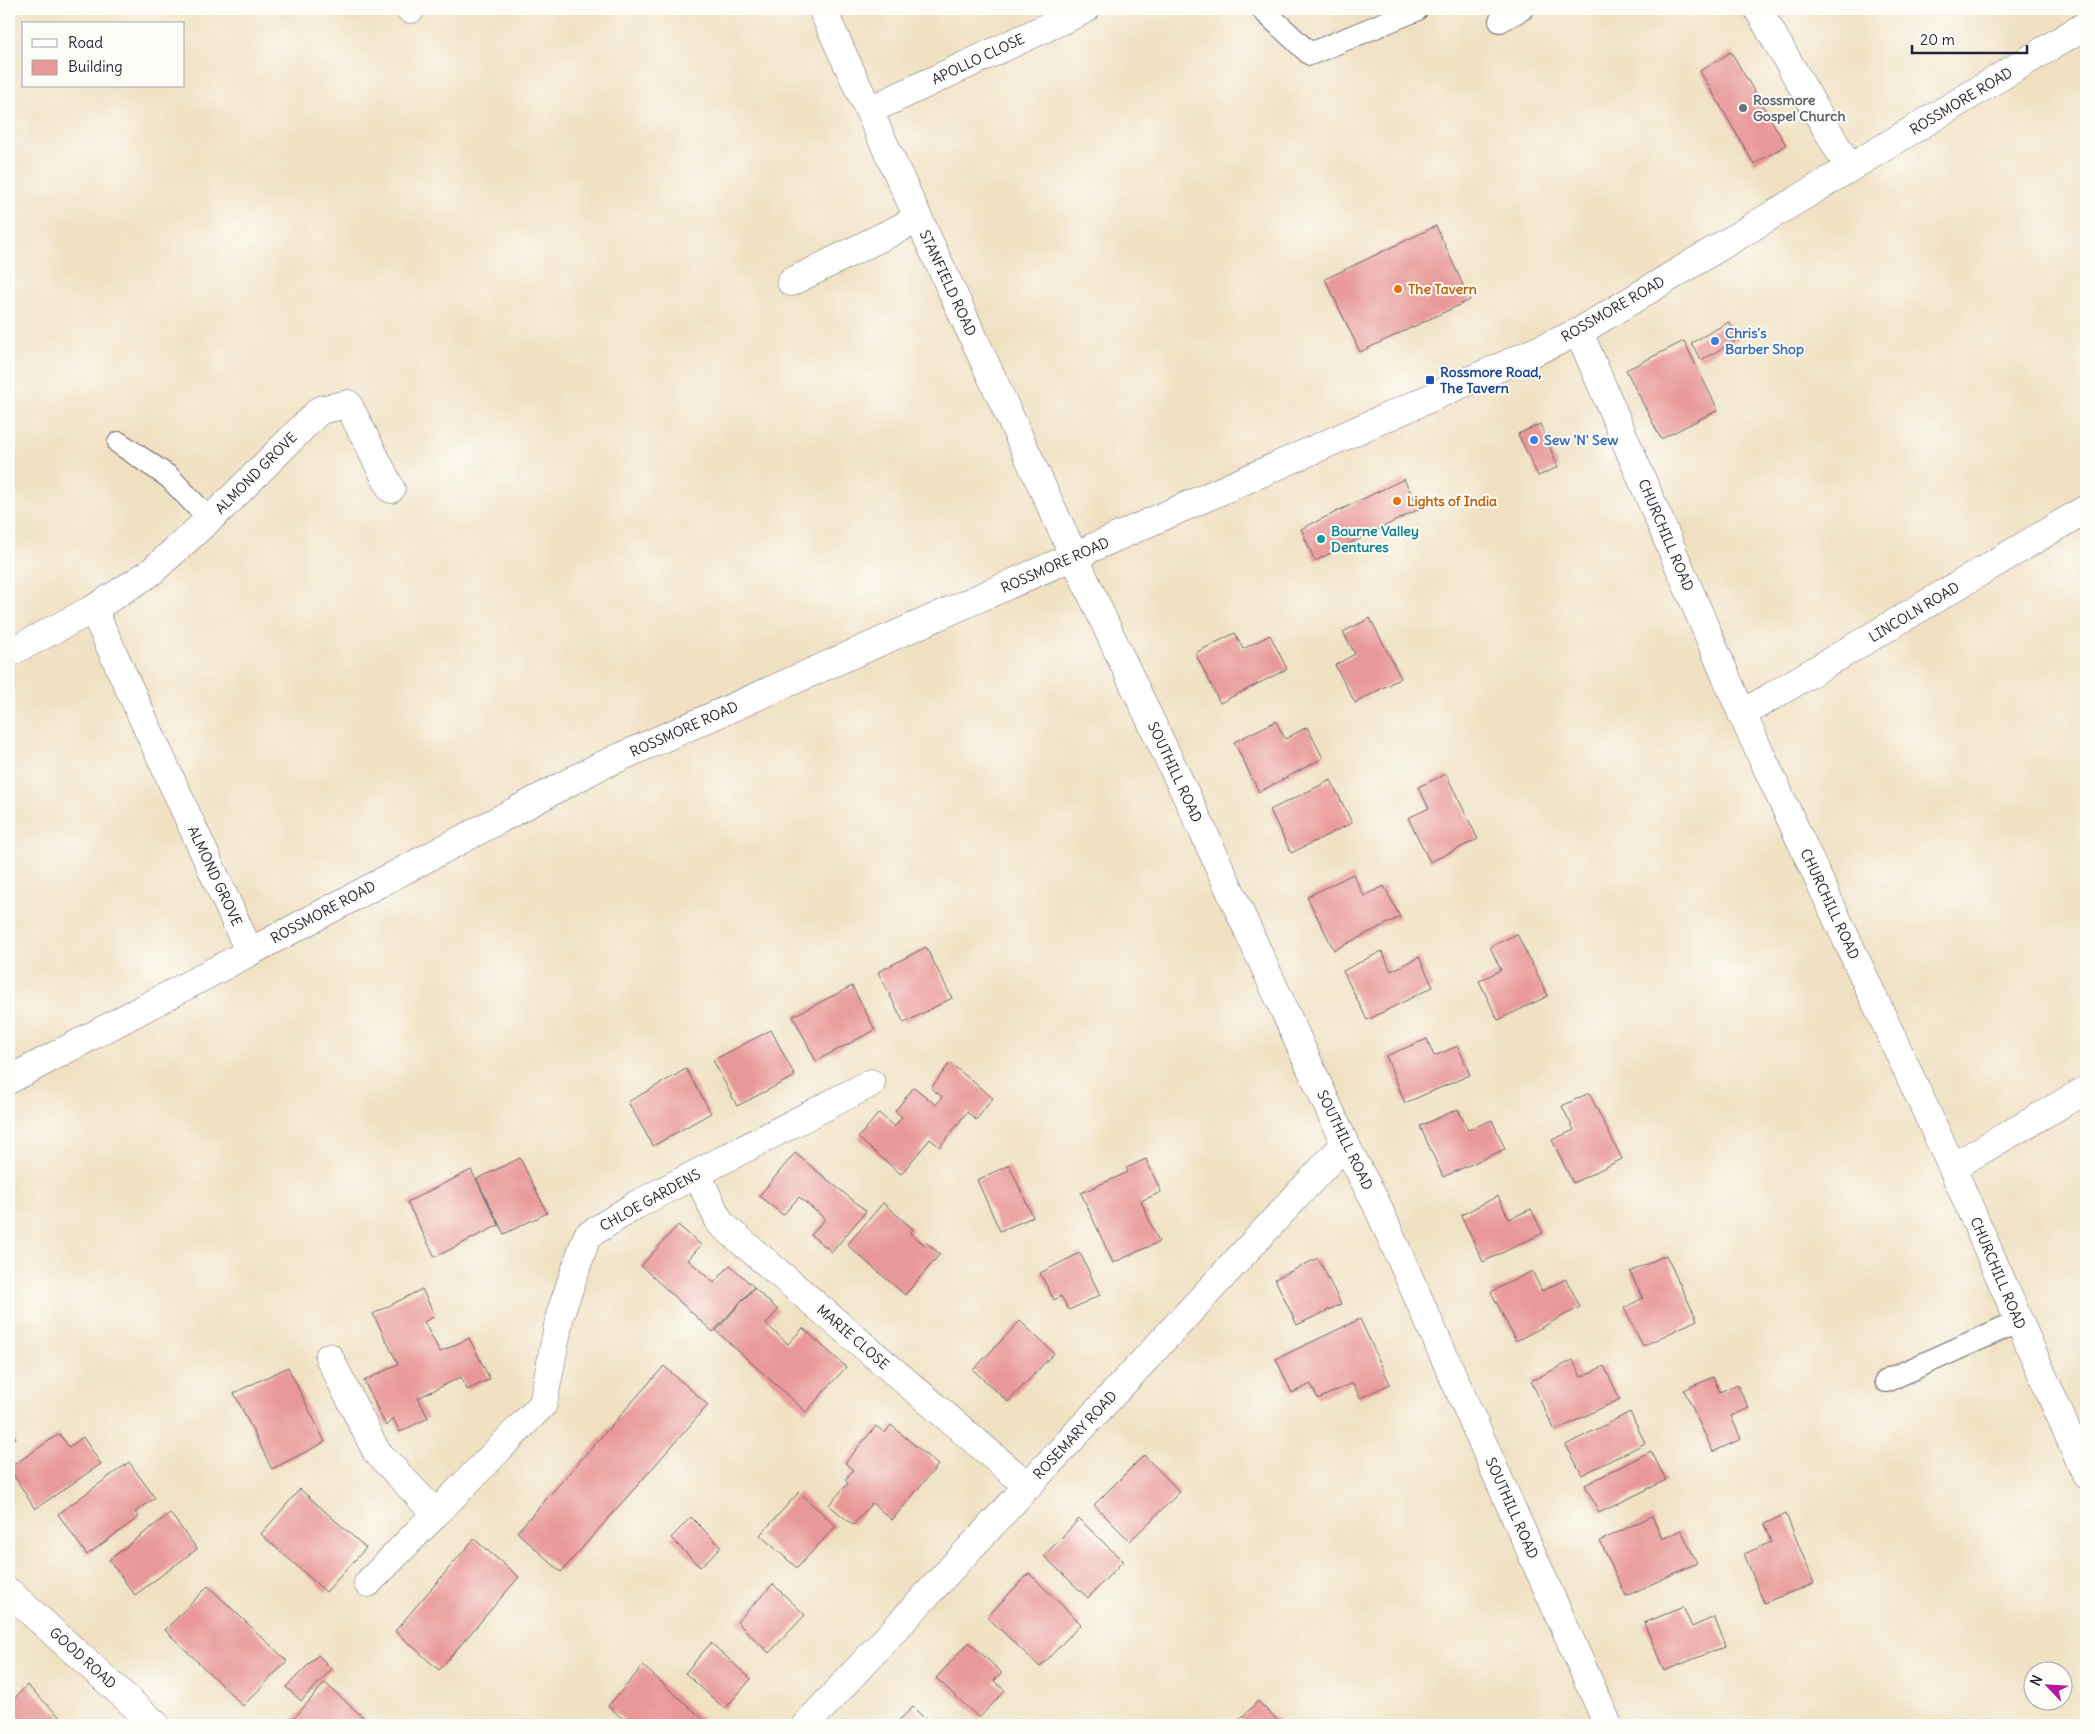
<svg xmlns="http://www.w3.org/2000/svg" width="2095" height="1734" font-family="Delius,sans-serif">
  <style>
    .building { fill: #e89897 }
    .lines { fill: none; stroke-linecap: round; stroke-linejoin: round }
    .lane-casing { stroke: #6a656b; stroke-width: 24 }
    .street-casing { stroke: #6a656b; stroke-width: 29 }
    .lane { stroke: #fff; stroke-width: 22 }
    .street { stroke: #fff; stroke-width: 28 }
    .worship-dot { fill: #6b7280; stroke: #fdfcf7; stroke-width: 2 }
    .food-dot { fill: #e8710a; stroke: #fdfcf7; stroke-width: 2 }
    .shop-dot { fill: #3f7fe0; stroke: #fdfcf7; stroke-width: 2 }
    .transit-dot { fill: #1a4fb4; stroke: #fdfcf7; stroke-width: 2 }
    .culture-dot { fill: #0f9aa8; stroke: #fdfcf7; stroke-width: 2 }
    .labels { text-anchor: middle; stroke-width: 4; stroke-linejoin: round; paint-order: stroke }
    .street-label { font-size: 14px; fill: #22223b; stroke: #fdfcf7 }
    .worship-label { font-size: 14px; font-weight: bold; fill: #5b616d; stroke: #fdfcf7; text-anchor: start }
    .food-label { font-size: 14px; font-weight: bold; fill: #c56008; stroke: #fdfcf7; text-anchor: start }
    .shop-label { font-size: 14px; font-weight: bold; fill: #366cbe; stroke: #fdfcf7; text-anchor: start }
    .transit-label { font-size: 14px; font-weight: bold; fill: #164399; stroke: #fdfcf7; text-anchor: start }
    .culture-label { font-size: 14px; font-weight: bold; fill: #0d838f; stroke: #fdfcf7; text-anchor: start }
  </style>
  <rect width="100%" height="100%" fill="#fdfcf7"/>
  <filter id="ink" filterUnits="userSpaceOnUse"><feTurbulence type="fractalNoise" baseFrequency=".02" numOctaves="2"/><feDisplacementMap in="SourceGraphic" scale="10" xChannelSelector="R" yChannelSelector="G"/><feConvolveMatrix kernelMatrix="1 2 1 2 8 2 1 2 1" color-interpolation-filters="sRGB"/></filter>
  <filter id="wash" filterUnits="userSpaceOnUse"><feTurbulence type="fractalNoise" baseFrequency=".0096" numOctaves="4" result="noise"/><feDisplacementMap in="SourceGraphic" scale="20" xChannelSelector="R" yChannelSelector="G"/><feGaussianBlur stdDeviation="1.12" result="paint"/><feColorMatrix in="noise" values="0 0 0 0 0 0 0 0 0 0 0 0 0 0 0 0 0 1.4 0 .05"/><feComposite in="paint" operator="in"/></filter>
  <g filter="url(#wash)">
    <rect width="100%" height="100%" fill="#f0e1c3"/>
    <g id="blocks">
      <!-- building -->
      <g class="building">
        <path d="M 1731,52 L 1786,145 L 1754,164 L 1700,71 Z"/>
        <path d="M 1436,226 L 1470,300 L 1360,352 L 1325,279 Z"/>
        <path d="M 1729,322 L 1739,339 L 1701,360 L 1691,343 Z"/>
        <path d="M 1684,341 L 1718,410 L 1661,439 L 1626,370 Z"/>
        <path d="M 1540,424 L 1558,467 L 1538,476 L 1518,434 Z"/>
        <path d="M 1404,479 L 1419,509 L 1315,561 L 1301,529 Z"/>
        <path d="M 1370,618 L 1401,678 L 1355,703 L 1335,665 L 1355,654 L 1343,632 Z"/>
        <path d="M 1235,633 L 1243,649 L 1270,635 L 1287,669 L 1220,703 L 1195,653 Z"/>
        <path d="M 1276,721 L 1285,739 L 1307,727 L 1323,758 L 1259,792 L 1234,742 Z"/>
        <path d="M 1446,774 L 1478,839 L 1430,862 L 1408,818 L 1429,808 L 1418,787 Z"/>
        <path d="M 1331,780 L 1352,823 L 1291,853 L 1270,810 Z"/>
        <path d="M 1353,874 L 1364,896 L 1384,886 L 1400,917 L 1334,950 L 1307,897 Z"/>
        <path d="M 1517,934 L 1548,996 L 1498,1020 L 1479,981 L 1501,970 L 1490,947 Z"/>
        <path d="M 926,947 L 952,998 L 904,1023 L 878,972 Z"/>
        <path d="M 1382,951 L 1391,971 L 1419,957 L 1433,987 L 1367,1020 L 1343,971 Z"/>
        <path d="M 852,986 L 875,1030 L 816,1061 L 793,1016 Z"/>
        <path d="M 771,1030 L 795,1076 L 737,1106 L 713,1060 Z"/>
        <path d="M 1427,1039 L 1434,1056 L 1458,1046 L 1470,1075 L 1405,1103 L 1386,1056 Z"/>
        <path d="M 950,1063 L 993,1098 L 976,1120 L 967,1112 L 940,1147 L 930,1139 L 901,1174 L 858,1138 L 879,1113 L 894,1127 L 902,1117 L 895,1111 L 914,1087 L 936,1105 L 942,1097 L 931,1088 Z"/>
        <path d="M 686,1069 L 711,1113 L 653,1146 L 628,1102 Z"/>
        <path d="M 1589,1093 L 1622,1159 L 1573,1183 L 1552,1140 L 1574,1130 L 1562,1106 Z"/>
        <path d="M 1458,1109 L 1468,1130 L 1492,1120 L 1505,1149 L 1443,1177 L 1420,1126 Z"/>
        <path d="M 795,1153 L 866,1211 L 832,1252 L 811,1235 L 825,1219 L 799,1197 L 783,1215 L 759,1196 Z"/>
        <path d="M 520,1158 L 547,1213 L 504,1234 L 477,1179 Z"/>
        <path d="M 1146,1159 L 1161,1192 L 1141,1201 L 1159,1242 L 1113,1263 L 1081,1193 L 1128,1172 L 1126,1168 Z"/>
        <path d="M 1009,1165 L 1033,1217 L 1000,1231 L 977,1180 Z"/>
        <path d="M 471,1170 L 499,1225 L 435,1257 L 407,1202 Z"/>
        <path d="M 1498,1196 L 1509,1219 L 1531,1209 L 1543,1233 L 1483,1262 L 1461,1215 Z"/>
        <path d="M 883,1203 L 913,1229 L 910,1233 L 925,1245 L 927,1243 L 940,1254 L 905,1295 L 847,1245 Z"/>
        <path d="M 678,1225 L 701,1245 L 688,1260 L 714,1283 L 730,1265 L 754,1287 L 713,1332 L 641,1266 Z"/>
        <path d="M 1080,1253 L 1100,1295 L 1069,1310 L 1061,1296 L 1054,1300 L 1040,1273 Z"/>
        <path d="M 1666,1255 L 1697,1320 L 1643,1346 L 1624,1308 L 1643,1298 L 1630,1272 Z"/>
        <path d="M 1318,1258 L 1341,1304 L 1297,1325 L 1275,1279 Z"/>
        <path d="M 1532,1271 L 1542,1291 L 1566,1279 L 1580,1307 L 1516,1341 L 1491,1292 Z"/>
        <path d="M 754,1288 L 778,1310 L 766,1324 L 788,1344 L 803,1328 L 846,1367 L 806,1412 L 716,1331 Z"/>
        <path d="M 422,1289 L 435,1316 L 424,1322 L 440,1352 L 469,1338 L 490,1379 L 467,1390 L 461,1377 L 418,1398 L 428,1418 L 400,1432 L 393,1418 L 386,1426 L 364,1381 L 398,1364 L 373,1314 Z"/>
        <path d="M 1360,1319 L 1390,1384 L 1360,1398 L 1353,1383 L 1318,1399 L 1311,1384 L 1292,1393 L 1276,1359 Z"/>
        <path d="M 1020,1321 L 1054,1353 L 1008,1402 L 973,1370 Z"/>
        <path d="M 1573,1360 L 1581,1377 L 1604,1366 L 1620,1399 L 1555,1431 L 1531,1381 Z"/>
        <path d="M 664,1366 L 708,1405 L 561,1572 L 517,1532 Z"/>
        <path d="M 288,1367 L 325,1442 L 272,1469 L 234,1393 Z"/>
        <path d="M 1713,1377 L 1720,1392 L 1737,1384 L 1749,1408 L 1731,1416 L 1741,1439 L 1713,1452 L 1684,1390 Z"/>
        <path d="M 1630,1412 L 1645,1443 L 1582,1475 L 1566,1445 Z"/>
        <path d="M 9,1425 L 16,1438 L 9,1442 Z"/>
        <path d="M 891,1425 L 938,1465 L 892,1520 L 872,1503 L 853,1525 L 829,1505 L 848,1483 L 845,1480 L 853,1470 L 845,1463 L 876,1426 L 885,1433 Z"/>
        <path d="M 59,1434 L 69,1447 L 83,1437 L 101,1464 L 35,1509 L 9,1468 Z"/>
        <path d="M 1651,1451 L 1666,1480 L 1599,1513 L 1585,1485 Z"/>
        <path d="M 1144,1455 L 1180,1492 L 1130,1541 L 1094,1505 Z"/>
        <path d="M 129,1462 L 155,1498 L 135,1512 L 139,1517 L 87,1555 L 58,1514 Z"/>
        <path d="M 300,1489 L 366,1548 L 326,1592 L 261,1534 Z"/>
        <path d="M 799,1492 L 836,1526 L 797,1568 L 760,1535 Z"/>
        <path d="M 170,1513 L 197,1549 L 135,1595 L 109,1560 Z"/>
        <path d="M 1786,1514 L 1814,1583 L 1764,1603 L 1744,1554 L 1771,1542 L 1764,1524 Z"/>
        <path d="M 1652,1516 L 1662,1539 L 1681,1530 L 1697,1563 L 1626,1596 L 1600,1541 Z"/>
        <path d="M 691,1517 L 721,1547 L 700,1567 L 671,1538 Z"/>
        <path d="M 1079,1519 L 1123,1561 L 1088,1598 L 1044,1556 Z"/>
        <path d="M 474,1539 L 519,1577 L 439,1670 L 395,1631 Z"/>
        <path d="M 1029,1573 L 1081,1624 L 1040,1667 L 987,1617 Z"/>
        <path d="M 773,1584 L 805,1615 L 769,1653 L 737,1622 Z"/>
        <path d="M 208,1586 L 287,1661 L 243,1706 L 165,1630 Z"/>
        <path d="M 1683,1607 L 1692,1627 L 1714,1617 L 1726,1646 L 1664,1671 L 1644,1623 Z"/>
        <path d="M 969,1642 L 1002,1673 L 994,1681 L 1005,1691 L 979,1718 L 936,1678 Z"/>
        <path d="M 711,1643 L 751,1679 L 725,1709 L 685,1673 Z"/>
        <path d="M 318,1655 L 332,1669 L 301,1701 L 286,1687 Z"/>
        <path d="M 643,1666 L 704,1720 L 699,1725 L 630,1725 L 608,1706 Z"/>
        <path d="M 325,1683 L 365,1719 L 360,1725 L 288,1725 Z"/>
        <path d="M 27,1685 L 64,1721 L 60,1725 L 9,1725 L 9,1704 Z"/>
        <path d="M 1258,1701 L 1282,1725 L 1234,1725 Z"/>
        <path d="M 913,1707 L 931,1725 L 894,1725 Z"/>
      </g>
    </g>
  </g>
  <g filter="url(#ink)">
    <use href="#blocks" fill-opacity="0" stroke="#6a656b" stroke-width="1"/>
    <g class="lines">
      <!-- lane casing -->
      <g class="lane-casing">
        <g id="lane">
          <path d="M 1262,9 L 1310,54 L 1416,10"/>
          <path d="M 1500,21 L 1522,9"/>
          <path d="M 119,443 L 169,477 L 209,519"/>
          <path d="M 1886,1381 L 2019,1321"/>
        </g>
      </g>
      <!-- street casing -->
      <g class="street-casing">
        <g id="street">
          <path d="M 410,9 L 411,9"/>
          <path d="M 822,9 L 1120,656 L 1203,831 L 1345,1144 L 1375,1201 L 1608,1725"/>
          <path d="M 1758,9 L 1849,168"/>
          <path d="M 870,110 L 1086,9"/>
          <path d="M 791,282 L 918,219"/>
          <path d="M 1579,332 L 1742,714 L 1952,1167 L 2086,1475"/>
          <path d="M 93,609 L 249,951"/>
          <path d="M 9,653 L 93,609 L 150,573 L 225,505 L 320,410 L 348,404 L 391,489"/>
          <path d="M 1742,714 L 2086,509"/>
          <path d="M 9,1080 L 598,767 L 1579,332 L 2086,25"/>
          <path d="M 1952,1167 L 2086,1090"/>
          <path d="M 697,1174 L 720,1223 L 1028,1486"/>
          <path d="M 329,1357 L 376,1451 L 435,1513"/>
          <path d="M 368,1583 L 543,1404 L 560,1315 L 587,1236 L 636,1205 L 871,1083"/>
          <path d="M 9,1592 L 156,1725"/>
          <path d="M 806,1725 L 1345,1144"/>
        </g>
      </g>
      <!-- lane -->
      <use href="#lane" class="lane"/>
      <!-- street -->
      <use href="#street" class="street"/>
    </g>
  </g>
  <!-- markers -->
  <circle class="worship-dot" cx="1743" cy="108" r="5"/>
  <g class="food-dot">
    <circle cx="1398" cy="289" r="5"/>
    <circle cx="1397" cy="501" r="5"/>
  </g>
  <g class="shop-dot">
    <circle cx="1715" cy="341" r="5"/>
    <circle cx="1534" cy="440" r="5"/>
  </g>
  <rect class="transit-dot" x="1425" y="375" width="10" height="10" rx="2.5"/>
  <circle class="culture-dot" cx="1321" cy="539" r="5"/>
  <g class="labels">
    <!-- street labels -->
    <g class="street-label">
      <text transform="translate(978 59) rotate(-25)" y="5">APOLLO CLOSE</text>
      <text transform="translate(1961 101) rotate(-31)" y="5">ROSSMORE ROAD</text>
      <text transform="translate(948 283) rotate(65)" y="5">STANFIELD ROAD</text>
      <text transform="translate(1613 309) rotate(-30)" y="5">ROSSMORE ROAD</text>
      <text transform="translate(256 473) rotate(-45)" y="5">ALMOND GROVE</text>
      <text transform="translate(1666 535) rotate(67)" y="5">CHURCHILL ROAD</text>
      <text transform="translate(1055 565) rotate(-24)" y="5">ROSSMORE ROAD</text>
      <text transform="translate(1914 612) rotate(-31)" y="5">LINCOLN ROAD</text>
      <text transform="translate(684 729) rotate(-24)" y="5">ROSSMORE ROAD</text>
      <text transform="translate(1175 772) rotate(65)" y="5">SOUTHILL ROAD</text>
      <text transform="translate(215 876) rotate(65)" y="5">ALMOND GROVE</text>
      <text transform="translate(1830 904) rotate(65)" y="5">CHURCHILL ROAD</text>
      <text transform="translate(323 912) rotate(-28)" y="5">ROSSMORE ROAD</text>
      <text transform="translate(1345 1140) rotate(64)" y="5">SOUTHILL ROAD</text>
      <text transform="translate(650 1200) rotate(-29)" y="5">CHLOE GARDENS</text>
      <text transform="translate(1998 1273) rotate(67)" y="5">CHURCHILL ROAD</text>
      <text transform="translate(853 1337) rotate(41)" y="5">MARIE CLOSE</text>
      <text transform="translate(1075 1435) rotate(-47)" y="5">ROSEMARY ROAD</text>
      <text transform="translate(1512 1508) rotate(66)" y="5">SOUTHILL ROAD</text>
      <text transform="translate(83 1658) rotate(42)" y="5">GOOD ROAD</text>
    </g>
    <!-- worship labels -->
    <g class="worship-label">
      <text x="1753" y="105">Rossmore<tspan x="1753" dy="16">Gospel Church</tspan></text>
    </g>
    <!-- food labels -->
    <g class="food-label">
      <text x="1408" y="294">The Tavern</text>
      <text x="1407" y="506">Lights of India</text>
    </g>
    <!-- shop labels -->
    <g class="shop-label">
      <text x="1725" y="338">Chris's<tspan x="1725" dy="16">Barber Shop</tspan></text>
      <text x="1544" y="445">Sew 'N' Sew</text>
    </g>
    <!-- transit labels -->
    <g class="transit-label">
      <text x="1440" y="377">Rossmore Road,<tspan x="1440" dy="16">The Tavern</tspan></text>
    </g>
    <!-- culture labels -->
    <g class="culture-label">
      <text x="1331" y="536">Bourne Valley<tspan x="1331" dy="16">Dentures</tspan></text>
    </g>
  </g>
  <!-- margin -->
  <rect width="2095" height="1734" fill="none" stroke="#fdfcf7" stroke-width="30"/>
  <!-- legend -->
  <rect x="22" y="22" width="162" height="65" fill="#fdfcf7" stroke="#a5a5ac"/>
  <rect x="32" y="39" width="25" height="8" fill="#ffffff" stroke="#a5a5ac"/>
  <text x="68" y="48" font-size="15" fill="#22223b">Road</text>
  <rect x="32" y="60" width="25" height="15" fill="#e89897" stroke="#a5a5ac"/>
  <text x="68" y="72" font-size="15" fill="#22223b">Building</text>
  <!-- north arrow -->
  <g transform="translate(2048 1686) rotate(295)"><circle r="24" fill="#fdfcf7" stroke="#a5a5ac"/>
  <path d="M0-4L9 19L0 12L-9 19Z" fill="#b5179e"/>
  <text y="-8" font-size="14" font-weight="bold" text-anchor="middle" fill="#22223b">N</text>
  </g>
  <!-- scale -->
  <path d="M1912 45v8h115v-8" fill="none" stroke="#22223b" stroke-width="2.5"/>
  <text x="1920" y="45" font-size="15" fill="#22223b" stroke="#fdfcf7" stroke-width="4" paint-order="stroke">20 m</text>
</svg>
